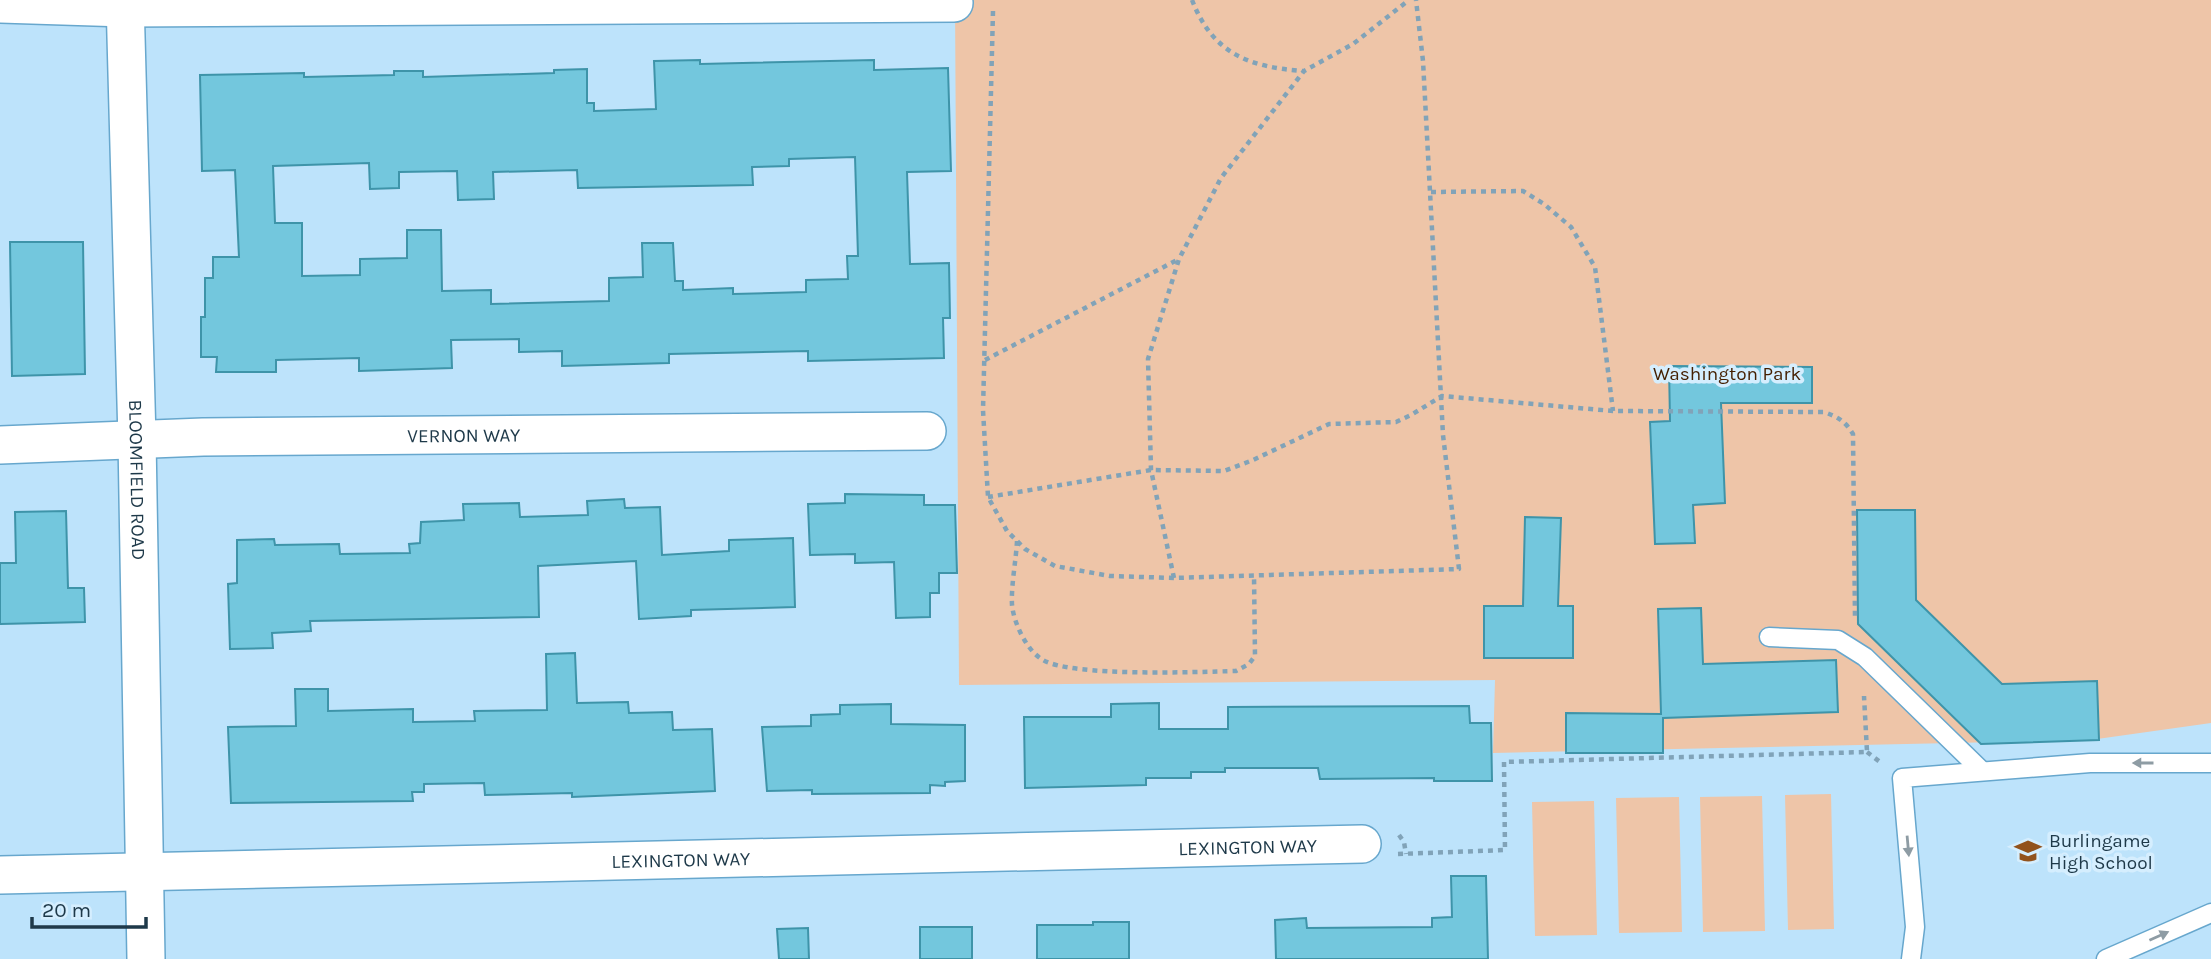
<svg xmlns="http://www.w3.org/2000/svg" width="2211" height="959" font-family="Karla,sans-serif">
  <style>
    .green { fill: #eec5a8 }
    .building { fill: #73c7dd; stroke: #3e94a9; stroke-width: 2; fill-rule: evenodd }
    .lines { fill: none; stroke-linecap: round; stroke-linejoin: round }
    .lane-casing { stroke: #67a7cd; stroke-width: 21 }
    .street-casing { stroke: #67a7cd; stroke-width: 40 }
    .path { stroke: #81a3b8; stroke-width: 4.5; stroke-dasharray: 5 5; stroke-linecap: butt }
    .lane { stroke: #fff; stroke-width: 18 }
    .street { stroke: #fff; stroke-width: 37 }
    .oneway { fill: #8e9ca4 }
    .labels { text-anchor: middle; stroke-width: 7; stroke-linejoin: round; paint-order: stroke }
    .park-label { font-size: 19px; fill: #441f00; stroke: #d5eefe }
    .street-label { font-size: 19px; fill: #1e3949; stroke: #d5eefe }
    .poi-label { font-size: 19px; fill: #1e3949; stroke: #d5eefe; text-anchor: start }
  </style>
  <rect width="100%" height="100%" fill="#bde3fb"/>
  <!-- green -->
  <g class="green">
    <path d="M 955,0 L 2211,0 L 2211,723 L 2090,740 L 1493,753 L 1495,680 L 959,685 Z"/>
    <path d="M 1831,794 L 1834,929 L 1788,930 L 1785,795 Z"/>
    <path d="M 1762,796 L 1765,931 L 1703,932 L 1700,797 Z"/>
    <path d="M 1679,797 L 1682,932 L 1619,933 L 1616,798 Z"/>
    <path d="M 1594,801 L 1597,935 L 1535,936 L 1532,802 Z"/>
  </g>
  <!-- building -->
  <g class="building">
    <path d="M 700,60 L 700,64 L 874,60 L 874,70 L 948,68 L 951,171 L 907,172 L 910,264 L 949,263 L 950,318 L 943,318 L 944,358 L 808,361 L 808,351 L 669,354 L 669,363 L 562,366 L 562,351 L 519,352 L 519,339 L 451,340 L 452,368 L 359,371 L 359,358 L 276,360 L 276,372 L 216,372 L 217,357 L 201,357 L 201,317 L 205,317 L 205,278 L 213,278 L 213,257 L 239,257 L 235,170 L 202,171 L 200,75 L 304,73 L 304,77 L 394,75 L 394,71 L 423,71 L 423,77 L 554,73 L 554,70 L 587,69 L 587,103 L 594,103 L 594,111 L 656,109 L 654,61 ZM 855,157 L 858,256 L 847,256 L 848,279 L 806,280 L 806,292 L 733,294 L 733,288 L 683,290 L 683,281 L 675,281 L 673,243 L 642,243 L 643,277 L 609,278 L 609,301 L 491,304 L 491,290 L 442,291 L 441,230 L 407,230 L 407,258 L 360,259 L 360,275 L 302,276 L 302,223 L 275,223 L 273,166 L 369,163 L 370,189 L 399,188 L 399,172 L 457,171 L 458,200 L 494,199 L 493,172 L 577,170 L 578,188 L 753,185 L 752,167 L 789,166 L 789,159 Z"/>
    <path d="M 10,242 L 83,242 L 85,374 L 12,376 Z"/>
    <path d="M 1669,366 L 1812,367 L 1812,403 L 1721,403 L 1725,503 L 1693,505 L 1695,543 L 1655,544 L 1650,422 L 1670,421 Z"/>
    <path d="M 845,494 L 924,495 L 924,505 L 955,505 L 957,573 L 939,573 L 939,593 L 930,593 L 930,617 L 896,618 L 894,562 L 855,563 L 855,554 L 810,555 L 808,504 L 845,503 Z"/>
    <path d="M 624,499 L 625,508 L 660,507 L 662,555 L 729,551 L 729,540 L 793,538 L 795,607 L 691,610 L 691,616 L 639,619 L 636,561 L 538,566 L 539,617 L 310,621 L 311,631 L 272,633 L 273,648 L 230,649 L 228,584 L 237,583 L 237,540 L 274,539 L 275,545 L 339,544 L 340,554 L 410,553 L 409,544 L 420,543 L 421,522 L 464,520 L 463,504 L 519,503 L 520,517 L 588,515 L 587,501 Z"/>
    <path d="M 1857,510 L 1915,510 L 1916,600 L 2002,684 L 2097,681 L 2099,740 L 1981,744 L 1858,624 Z"/>
    <path d="M 66,511 L 68,588 L 84,588 L 85,622 L 0,624 L 0,563 L 16,563 L 15,512 Z"/>
    <path d="M 1525,517 L 1561,518 L 1558,606 L 1573,606 L 1573,658 L 1484,658 L 1484,606 L 1523,606 Z"/>
    <path d="M 1701,608 L 1703,664 L 1836,660 L 1838,712 L 1663,718 L 1663,753 L 1566,753 L 1566,713 L 1661,714 L 1658,609 Z"/>
    <path d="M 575,653 L 577,703 L 628,702 L 629,713 L 672,712 L 673,730 L 712,729 L 715,791 L 572,797 L 572,793 L 485,795 L 484,783 L 424,784 L 424,792 L 412,792 L 413,801 L 231,803 L 228,727 L 296,726 L 295,689 L 328,689 L 328,711 L 413,709 L 413,722 L 475,721 L 474,711 L 547,710 L 546,654 Z"/>
    <path d="M 1159,703 L 1159,729 L 1228,729 L 1228,707 L 1469,706 L 1470,723 L 1491,723 L 1492,781 L 1434,781 L 1434,778 L 1320,779 L 1318,768 L 1225,768 L 1225,772 L 1191,772 L 1191,778 L 1146,778 L 1146,785 L 1025,788 L 1024,717 L 1111,717 L 1111,704 Z"/>
    <path d="M 891,704 L 891,724 L 965,725 L 965,781 L 945,782 L 945,786 L 930,785 L 930,793 L 812,794 L 812,790 L 767,791 L 762,727 L 811,726 L 811,715 L 840,714 L 840,705 Z"/>
    <path d="M 1451,876 L 1486,876 L 1488,959 L 1276,959 L 1275,920 L 1306,918 L 1307,928 L 1432,927 L 1432,918 L 1452,917 Z"/>
    <path d="M 1093,922 L 1129,922 L 1129,959 L 1037,959 L 1037,925 L 1093,925 Z"/>
    <rect x="920" y="927" width="52" height="32"/>
    <path d="M 808,928 L 809,959 L 779,959 L 777,929 Z"/>
  </g>
  <g class="lines">
    <!-- lane casing -->
    <g class="lane-casing">
      <g id="lane">
        <path d="M 1769,637 L 1838,640 L 1865,657 L 1982,771"/>
        <path d="M 1911,959 L 1915,927 L 1902,778 L 2090,763 L 2211,763"/>
        <path d="M 2106,959 L 2211,913"/>
      </g>
    </g>
    <!-- street casing -->
    <g class="street-casing">
      <g id="street">
        <path id="s1" d="M 125,0 L 137,439 L 146,959"/>
        <path d="M 0,4 L 125,8 L 954,3"/>
        <path id="s2" d="M 0,445 L 203,437 L 927,431"/>
        <path id="s3" d="M 0,875 L 1362,844"/>
      </g>
    </g>
    <!-- path -->
    <g class="path">
      <path d="M 1192,0 C 1213,54 1249,67 1303,71"/>
      <path d="M 993,11 L 983,410 L 988,497 L 1007,531 L 1025,549 L 1055,566 L 1110,576 L 1174,578 L 1459,569 L 1443,435 L 1423,61 L 1416,0"/>
      <path d="M 1431,192 L 1523,191 L 1544,204 L 1571,227 L 1595,267 L 1613,411"/>
      <path d="M 985,360 L 1179,259"/>
      <path d="M 988,497 L 1151,470 L 1224,471 L 1253,460 L 1329,424 L 1396,422 L 1411,415 L 1442,396 L 1613,411 L 1824,412 C 1838,417 1845,421 1853,434 L 1855,617"/>
      <path d="M 1017,541 C 1016,561 1011,585 1012,605 C 1014,624 1027,651 1043,660 C 1072,677 1197,672 1236,671 L 1249,664 L 1255,656 L 1254,575"/>
      <path d="M 1174,578 L 1151,470 L 1148,359 L 1179,259 L 1221,178 L 1304,71 L 1353,44 L 1409,0"/>
      <path d="M 1867,752 L 1880,762"/>
      <path d="M 1399,835 L 1404,842 L 1406,854"/>
      <path d="M 1398,854 L 1505,850 L 1504,762 L 1867,752 L 1864,696"/>
    </g>
    <!-- lane -->
    <use href="#lane" class="lane"/>
    <!-- street -->
    <use href="#street" class="street"/>
  </g>
  <!-- one-way arrows -->
  <defs><path id="oneway-solid" d="M-6-.8H1V-3.2L6.5 0L1 3.2V.8H-6Z" transform="scale(1.75)"/></defs>
  <g class="oneway">
    <use href="#oneway-solid" transform="translate(2143 763) rotate(-180)"/>
    <use href="#oneway-solid" transform="translate(1908 846) rotate(85)"/>
    <use href="#oneway-solid" transform="translate(2159 936) rotate(-24)"/>
  </g>
  <!-- icons -->
  <defs>
    <g id="school-bare" transform="scale(2.1)"><path d="M0-5L7-2L0 1L-7-2ZM-4 1L0 2.5L4 1V4Q0 6-4 4Z" fill="#92521c" stroke="#d5eefe" stroke-width="2.5" paint-order="stroke"/></g>
  </defs>
  <g fill-rule="evenodd">
    <use href="#school-bare" x="2028" y="851"/>
  </g>
  <g class="labels">
    <!-- park labels -->
    <g class="park-label">
      <text x="1727" y="380">Washington Park</text>
    </g>
    <!-- street labels -->
    <g class="street-label">
      <text dy="7" stroke="none"><textPath href="#s2" startOffset="464">VERNON WAY</textPath></text>
      <text dy="7" stroke="none"><textPath href="#s1" startOffset="480">BLOOMFIELD ROAD</textPath></text>
      <text dy="7" stroke="none"><textPath href="#s3" startOffset="1248">LEXINGTON WAY</textPath></text>
      <text dy="7" stroke="none"><textPath href="#s3" startOffset="681">LEXINGTON WAY</textPath></text>
    </g>
    <!-- poi labels -->
    <g class="poi-label">
      <text x="2049" y="847">Burlingame<tspan x="2049" dy="22">High School</tspan></text>
    </g>
  </g>
  <!-- scale -->
  <path d="M32 917v10h114v-10" fill="none" stroke="#1e3949" stroke-width="3.5"/>
  <text x="42" y="917" font-size="21" fill="#1e3949" stroke="#d5eefe" stroke-width="5" paint-order="stroke">20 m</text>
</svg>
